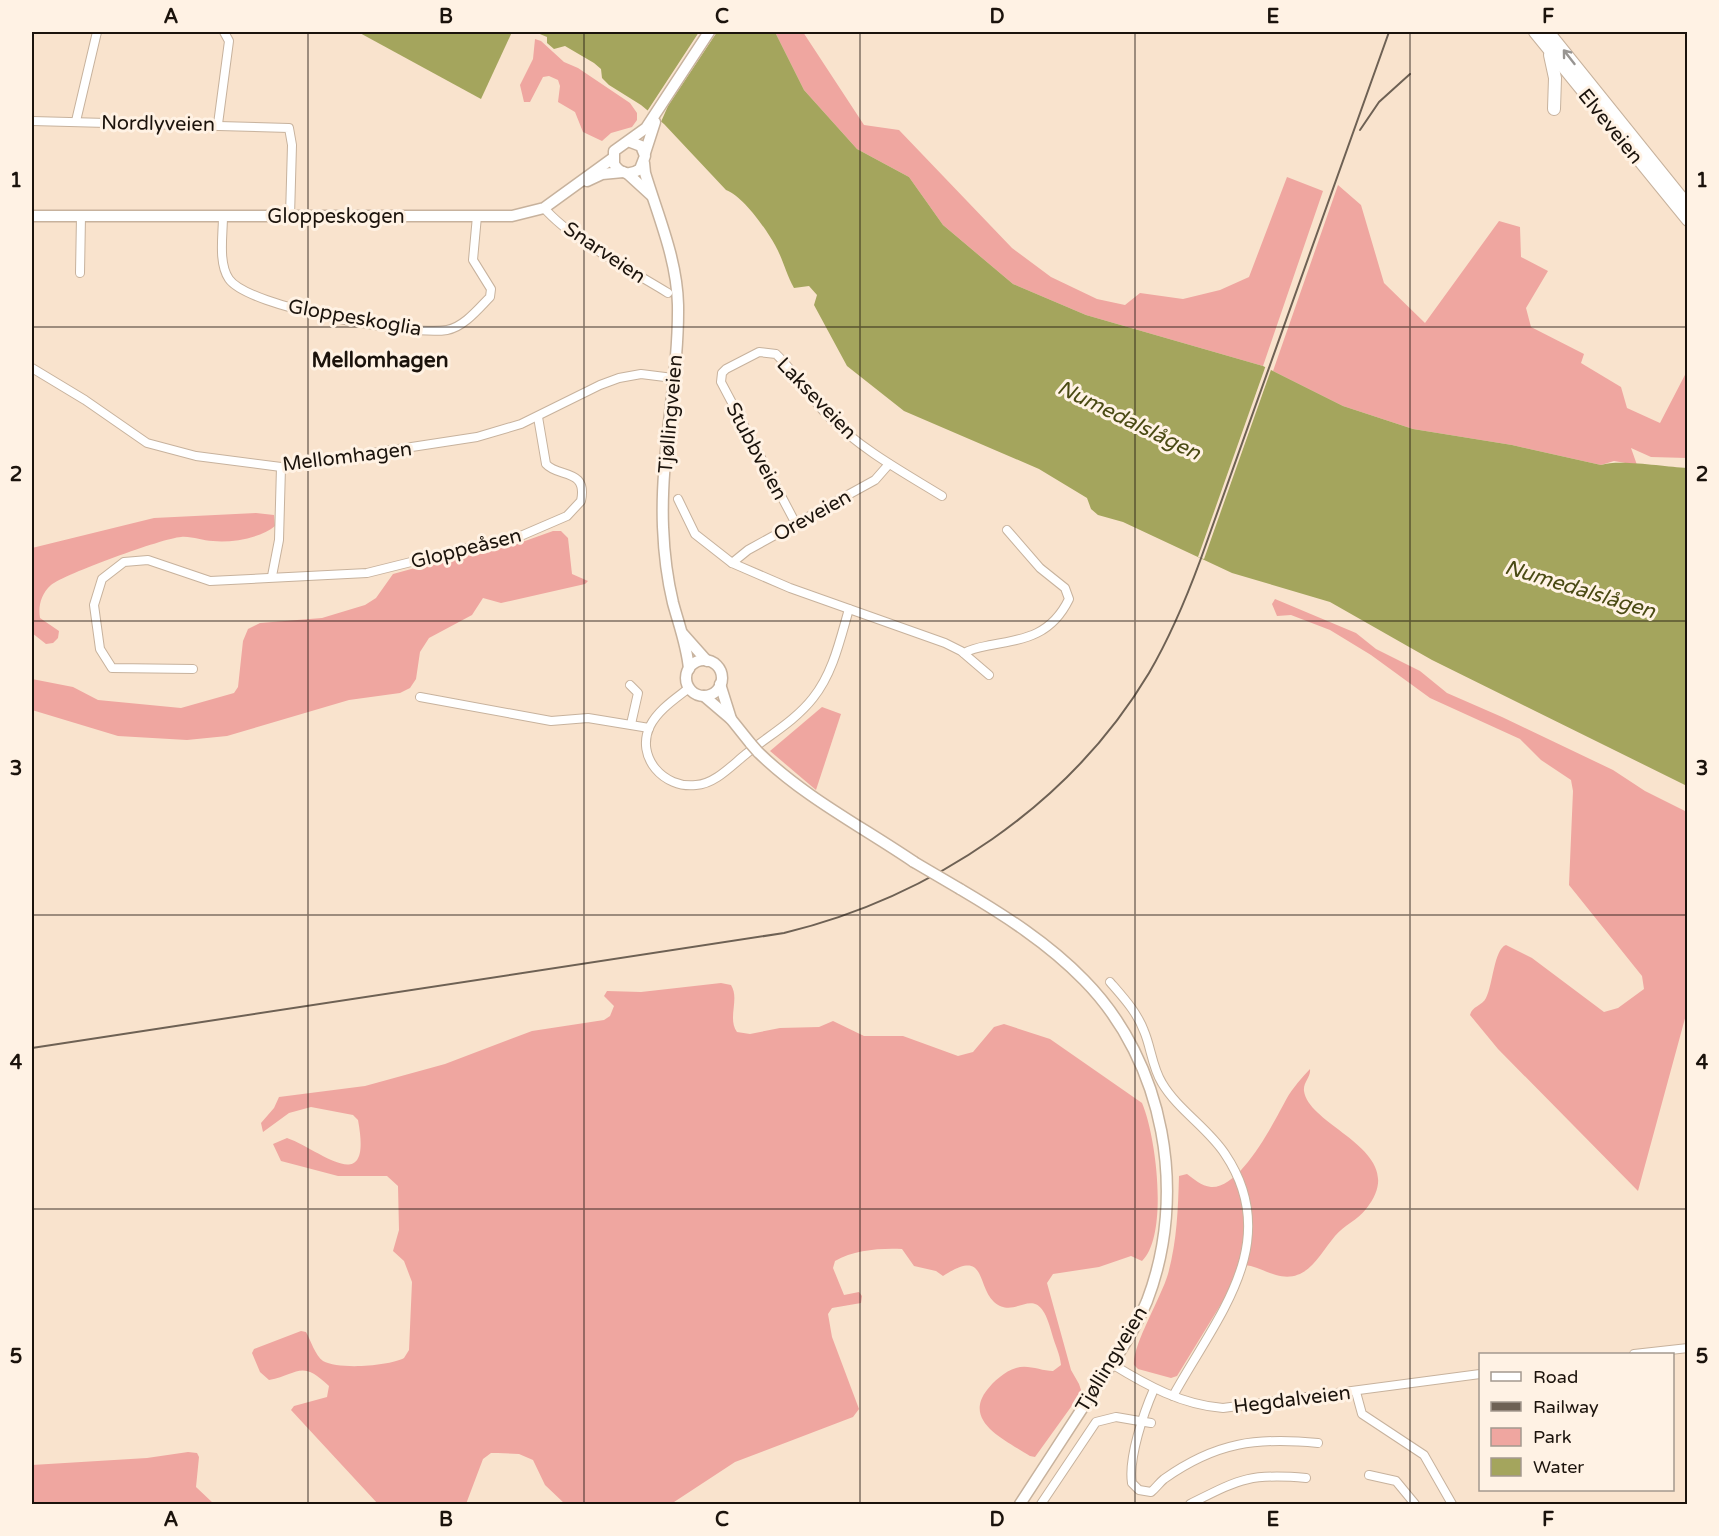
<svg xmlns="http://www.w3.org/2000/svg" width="1719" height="1536" font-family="'Varela Round',sans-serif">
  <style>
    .green { fill: #efa6a0 }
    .water { fill: #a4a55d }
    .pier { fill: #f9e3cd }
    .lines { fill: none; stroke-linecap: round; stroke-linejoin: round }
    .minor-casing { stroke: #c7b29d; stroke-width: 10 }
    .major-casing { stroke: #c7b29d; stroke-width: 13 }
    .highway-casing { stroke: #c7b29d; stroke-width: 14 }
    .minor { stroke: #fff; stroke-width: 8 }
    .major { stroke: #fff; stroke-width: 10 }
    .highway { stroke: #fff; stroke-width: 12 }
    .rail { stroke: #6e6154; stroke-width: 2 }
    .major-bridge-casing { stroke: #c7b29d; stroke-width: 13; stroke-linecap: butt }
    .major-bridge { stroke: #fff; stroke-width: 10 }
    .oneway { stroke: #989592 }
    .grid { fill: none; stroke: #1b130c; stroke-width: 1.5; stroke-opacity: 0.55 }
    .labels { text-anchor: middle; stroke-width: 6; stroke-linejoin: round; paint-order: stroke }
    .street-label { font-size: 20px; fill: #1b130c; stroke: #fff2e4 }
    .neighbourhood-label { font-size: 21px; font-weight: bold; fill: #1b130c; stroke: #fff2e4 }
    .water-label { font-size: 21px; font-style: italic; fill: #4a4a13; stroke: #fff2e4 }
    .neatline { fill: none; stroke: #1b130c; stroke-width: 2 }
    .grid-label { font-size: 20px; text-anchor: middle; font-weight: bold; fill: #1b130c }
  </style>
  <rect width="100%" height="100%" fill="#f9e3cd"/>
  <!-- green -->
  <g class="green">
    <path d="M 775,32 L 803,32 L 864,125 L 899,130 L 1012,248 L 1051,277 L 1097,299 L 1125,305 L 1140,293 L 1183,299 L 1220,290 L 1249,277 L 1287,177 L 1323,191 L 1263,366 L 1086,315 L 1013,284 L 943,225 L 909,177 L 857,149 L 804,90 Z"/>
    <path d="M 535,39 L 541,41 L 564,62 L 578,68 L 630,103 L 637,113 L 637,120 L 632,127 L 611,133 L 602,141 L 583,132 L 575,112 L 558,102 L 560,86 L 558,80 L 549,76 L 543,77 L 530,102 L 524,102 L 520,85 L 533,59 Z"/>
    <path d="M 1338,185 L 1361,205 L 1384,283 L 1425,323 L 1499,221 L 1520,227 L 1521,257 L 1548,271 L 1526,308 L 1531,327 L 1584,354 L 1581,363 L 1621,387 L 1627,408 L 1660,423 L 1687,371 L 1687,458 L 1651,457 L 1631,448 L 1637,465 L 1614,461 L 1601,465 L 1512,445 L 1413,429 L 1343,406 L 1273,371 Z"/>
    <path d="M 256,513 L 274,515 L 275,526 C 261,538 231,543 213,541 C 202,541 192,536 181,537 C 163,538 65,574 51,585 C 41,594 38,606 40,618 L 59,631 L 58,638 L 53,643 L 46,644 L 32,633 L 32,548 L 154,518 Z"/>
    <path d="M 553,531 L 561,531 L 568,538 L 572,574 L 588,581 L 585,584 L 501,603 L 483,598 L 472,615 L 429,638 L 420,652 L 416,679 L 410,688 L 400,693 L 349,700 L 227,736 L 187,740 L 118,736 L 32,710 L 32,679 L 73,687 L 98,700 L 181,708 L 234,693 L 238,687 L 243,641 L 248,629 L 260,623 L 322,618 L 365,605 L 376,598 L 393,574 L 466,554 L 511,546 Z"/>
    <path d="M 1275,599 L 1356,633 L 1376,649 L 1420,671 L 1447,693 L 1502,717 L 1613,770 L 1645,791 L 1687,812 L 1687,1011 L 1638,1191 L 1498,1049 L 1470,1015 C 1472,1006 1482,1006 1486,998 C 1493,985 1494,949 1506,945 L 1532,958 L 1604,1012 L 1618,1008 L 1644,989 L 1642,976 L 1569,885 L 1573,791 L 1571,780 L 1541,760 L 1520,739 L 1430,698 L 1371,655 L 1330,630 L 1291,615 L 1277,616 L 1272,604 Z"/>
    <path d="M 822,707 L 841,714 L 816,790 L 770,751 Z"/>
    <path d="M 721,983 L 731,985 C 740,999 727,1018 737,1032 L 750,1034 L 780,1028 L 819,1027 L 833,1021 L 864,1036 L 903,1036 L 958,1056 L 973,1052 L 994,1027 L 1004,1024 L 1050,1039 L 1142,1103 C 1156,1135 1169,1235 1142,1261 L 1131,1256 L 1099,1267 L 1053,1274 L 1047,1283 L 1071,1370 L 1079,1384 L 1081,1390 L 1076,1400 L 1035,1457 L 1030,1456 C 1007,1441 962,1422 987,1390 C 993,1382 1005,1371 1016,1368 C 1028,1364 1041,1371 1053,1371 L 1061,1365 C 1060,1354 1055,1345 1052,1334 C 1037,1275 1018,1323 994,1302 C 976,1285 987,1247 943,1276 L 936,1271 L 914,1266 L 902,1249 C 880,1248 854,1250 835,1261 L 833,1268 L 844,1295 L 859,1292 L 862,1296 L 861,1303 L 832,1308 L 828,1314 L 832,1337 L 859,1409 L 853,1417 L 735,1462 L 671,1504 L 565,1504 L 545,1485 L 533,1460 L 519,1454 L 498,1453 L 491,1453 L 483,1459 L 466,1504 L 378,1504 L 291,1410 L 294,1406 L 327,1397 L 329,1386 C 301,1359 299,1374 269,1380 L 260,1372 L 252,1353 L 254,1349 L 301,1331 L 306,1332 C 311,1341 315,1355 323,1361 C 339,1370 389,1366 404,1358 L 409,1350 L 412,1282 L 404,1261 L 393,1251 L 399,1230 L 398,1186 L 387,1176 L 338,1176 L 281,1161 L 273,1144 L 287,1138 C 321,1150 373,1200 358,1120 L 353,1115 L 311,1107 L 289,1113 L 263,1132 L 261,1123 L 274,1108 L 279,1097 L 365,1086 L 445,1064 L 532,1031 L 604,1020 L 610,1016 L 614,1006 L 604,996 L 607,991 L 641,992 Z"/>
    <path d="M 1310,1069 C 1311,1077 1303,1082 1304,1091 C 1309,1128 1413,1151 1366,1209 C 1358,1220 1344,1225 1335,1236 C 1319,1255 1307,1284 1276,1275 C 1265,1272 1256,1266 1245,1265 L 1177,1376 L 1171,1378 L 1138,1369 L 1134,1365 C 1132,1346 1161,1298 1168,1274 C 1177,1241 1178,1210 1179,1176 L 1187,1174 C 1194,1179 1201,1186 1211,1187 C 1241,1189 1275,1120 1287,1098 C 1291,1090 1304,1075 1310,1069 Z"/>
    <path d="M 188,1452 L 197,1453 L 199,1457 L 196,1487 L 214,1504 L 32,1504 L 32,1465 L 147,1458 Z"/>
  </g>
  <!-- water -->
  <g class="water">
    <path d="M 358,32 L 512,32 L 481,99 Z"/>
    <path d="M 535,32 L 775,32 L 804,90 L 857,149 L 909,177 L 943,225 L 1013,284 L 1086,315 L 1263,366 L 1343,406 L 1413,429 L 1512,445 L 1601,465 C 1620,459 1665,467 1687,468 L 1687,786 L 1432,660 L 1330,602 L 1232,573 L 1123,522 L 1098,515 L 1091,509 L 1087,498 L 1039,469 L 904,411 L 847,366 L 814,305 L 817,295 L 809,286 L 794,288 C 786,274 783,259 775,245 C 766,229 743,196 726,190 L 664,124 L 641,105 L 609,85 L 602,78 L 601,69 L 594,63 L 565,46 L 554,49 L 547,43 L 547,37 Z"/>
  </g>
  <!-- pier -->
  <g class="pier">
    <path d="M 699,32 L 717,32 L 668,106 L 660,124 L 646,113 Z"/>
    <path d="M 1266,365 L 1272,367 L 1204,559 L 1198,557 Z"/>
  </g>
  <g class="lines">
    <!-- minor casing -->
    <g class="minor-casing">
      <g id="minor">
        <path d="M 32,121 L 289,128 L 292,145 L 290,216"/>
        <path d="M 76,121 L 97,32"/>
        <path d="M 218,124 L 229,41 L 224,32"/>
        <path d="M 544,208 C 572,240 631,270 668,293"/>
        <path d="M 223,216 C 223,235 218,263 229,279 C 249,308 412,336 447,330 C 464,327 479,308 490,297 L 491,289 L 473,260 L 477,216"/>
        <path d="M 80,273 L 81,216"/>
        <path d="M 32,368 L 85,400 L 147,443 L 196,456 L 281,467 L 477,437 L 521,424 L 600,385 L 619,378 L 641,374 L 673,378"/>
        <path d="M 678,499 L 695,534 L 732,563 L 790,588 L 945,643 L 961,651 L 989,675"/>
        <path d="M 796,524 L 721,382 L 722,373 L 726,369 L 759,352 L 776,354 C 796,373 810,398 829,417 C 862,450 903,472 942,496"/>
        <path d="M 732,563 L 748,550 L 875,480 L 889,464"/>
        <path d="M 272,576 L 279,540 L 281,467"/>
        <path d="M 964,653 C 973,648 981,647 991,645 C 1027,639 1052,634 1069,599 L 1065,588 L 1040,568 L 1007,530"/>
        <path d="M 193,669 L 112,668 L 100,649 L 94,605 L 102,579 L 124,562 L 148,560 L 210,581 L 367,573 L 463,549 L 509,541 L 567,516 L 581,501 C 588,468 558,478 546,464 L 538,417"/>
        <path d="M 630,685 L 638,693 L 631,724"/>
        <path d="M 689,688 C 675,699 658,710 650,726 C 635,757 664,789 696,785 C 715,784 732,765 746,754 C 768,736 795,721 813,698 C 833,673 840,640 849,609"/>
        <path d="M 420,697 L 551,721 L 588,718 L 649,728"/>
        <path d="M 1110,982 C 1123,997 1137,1012 1144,1031 C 1151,1047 1152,1067 1162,1083 C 1178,1110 1208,1128 1225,1154 C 1285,1243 1215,1319 1173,1396"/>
        <path d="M 1634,1354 L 1688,1348"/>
        <path d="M 1112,1364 C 1146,1385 1182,1405 1223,1408 L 1480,1374"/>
        <path d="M 1154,1389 C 1144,1412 1128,1458 1132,1483 L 1139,1490 L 1151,1492 C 1156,1488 1159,1483 1164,1479 C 1216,1442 1257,1437 1318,1443"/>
        <path d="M 1356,1392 L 1362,1414 L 1424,1455 L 1452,1504"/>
        <path d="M 1369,1475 L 1396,1481 L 1415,1504"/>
        <path d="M 1041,1504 L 1096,1422 L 1116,1417 L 1151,1423"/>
        <path d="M 1190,1504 C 1240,1479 1249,1473 1306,1478"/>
      </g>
    </g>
    <!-- major casing -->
    <g class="major-casing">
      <g id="major">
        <path d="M 628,141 L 641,146 L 645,156 L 640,169 C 630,176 620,174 614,164 L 614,151 L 646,128 L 709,32"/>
        <path d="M 645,153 L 655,122"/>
        <path d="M 644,163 L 645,173 C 658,216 677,259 678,305 C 679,379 660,452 663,527 C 664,553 667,578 673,603 C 679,625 687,646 689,669"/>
        <path d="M 628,174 L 651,195"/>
        <path d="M 587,181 L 602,174 L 623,172"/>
        <path d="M 32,216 L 512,216 L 544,208 L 613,158"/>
        <path d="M 683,634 L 707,661"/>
        <circle cx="704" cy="678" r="18"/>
        <path d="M 720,684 L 731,719"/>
        <path d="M 704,696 L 731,719 L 751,744"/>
        <path d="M 758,752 C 804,797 861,826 914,862"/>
        <path d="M 960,889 C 1004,915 1048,943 1084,980 C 1165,1062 1188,1194 1147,1301 C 1133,1335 1110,1367 1089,1398 C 1066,1433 1043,1469 1020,1504"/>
      </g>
    </g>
    <!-- highway casing -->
    <g class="highway-casing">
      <g id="highway">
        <path d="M 1535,32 L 1688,220"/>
        <path d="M 1548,32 L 1688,206"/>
        <path d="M 1550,55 L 1555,78 L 1554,109"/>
      </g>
    </g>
    <!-- minor -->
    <use href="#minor" class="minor"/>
    <!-- major -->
    <use href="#major" class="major"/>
    <!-- highway -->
    <use href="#highway" class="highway"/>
    <!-- rail -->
    <g class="rail">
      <path d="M 1360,130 L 1379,102 L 1410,74"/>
      <path d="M 32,1048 L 784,933 C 932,897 1070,805 1149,673 C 1170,637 1186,599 1200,561 L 1389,32"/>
    </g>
    <!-- major-bridge casing -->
    <g class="major-bridge-casing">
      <g id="major-bridge">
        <path d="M 751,744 L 758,752"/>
        <path d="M 914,862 L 960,889"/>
      </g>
    </g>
    <!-- major-bridge -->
    <use href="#major-bridge" class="major-bridge"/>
  </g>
  <!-- one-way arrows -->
  <defs><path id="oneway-shaft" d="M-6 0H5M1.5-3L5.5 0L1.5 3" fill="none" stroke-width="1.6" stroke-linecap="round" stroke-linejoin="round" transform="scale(1.5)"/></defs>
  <use class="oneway" href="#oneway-shaft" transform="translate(1569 57) rotate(-128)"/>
  <!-- grid -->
  <path class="grid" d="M 308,32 L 308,1504M 584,32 L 584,1504M 860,32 L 860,1504M 1135,32 L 1135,1504M 1410,32 L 1410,1504M 32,327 L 1688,327M 32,621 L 1688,621M 32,915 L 1688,915M 32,1209 L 1688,1209"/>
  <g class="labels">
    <!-- street labels -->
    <g class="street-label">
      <text transform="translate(158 123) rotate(1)" y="7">Nordlyveien</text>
      <text transform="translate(1611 126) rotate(51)" y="7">Elveveien</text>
      <text x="336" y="223">Gloppeskogen</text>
      <text transform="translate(605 252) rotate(34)" y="7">Snarveien</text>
      <text transform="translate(355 317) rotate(10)" y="7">Gloppeskoglia</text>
      <text transform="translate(817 398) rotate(46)" y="7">Lakseveien</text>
      <text transform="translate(670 414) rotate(-85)" y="7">Tjøllingveien</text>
      <text transform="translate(757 451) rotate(62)" y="7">Stubbveien</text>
      <text transform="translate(347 456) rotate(-7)" y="7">Mellomhagen</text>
      <text transform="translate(812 515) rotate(-29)" y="7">Oreveien</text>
      <text transform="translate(466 548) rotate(-14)" y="7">Gloppeåsen</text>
      <text transform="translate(1111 1359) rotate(-59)" y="7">Tjøllingveien</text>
      <text transform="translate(1292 1399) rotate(-7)" y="7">Hegdalveien</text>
    </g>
    <!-- neighbourhood labels -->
    <g class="neighbourhood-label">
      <text x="380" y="367">Mellomhagen</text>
    </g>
    <!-- water labels -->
    <g class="water-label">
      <text transform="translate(1129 420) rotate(26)" y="7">Numedalslågen</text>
      <text transform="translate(1580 589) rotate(17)" y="7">Numedalslågen</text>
    </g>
  </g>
  <!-- border -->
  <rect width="1719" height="1536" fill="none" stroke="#fff2e4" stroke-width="66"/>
  <!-- legend -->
  <rect x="1479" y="1353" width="195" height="138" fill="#fff2e4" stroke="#a4998e" stroke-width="1.5"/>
  <rect x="1491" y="1372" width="30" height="9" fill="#ffffff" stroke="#a4998e" stroke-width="1.5"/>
  <text x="1533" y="1383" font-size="18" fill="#1b130c">Road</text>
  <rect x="1491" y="1402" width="30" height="9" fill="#6e6154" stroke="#a4998e" stroke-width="1.5"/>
  <text x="1533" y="1413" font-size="18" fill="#1b130c">Railway</text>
  <rect x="1491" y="1428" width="30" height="18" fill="#efa6a0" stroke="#a4998e" stroke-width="1.5"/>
  <text x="1533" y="1443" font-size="18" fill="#1b130c">Park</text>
  <rect x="1491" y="1458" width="30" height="18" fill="#a4a55d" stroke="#a4998e" stroke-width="1.5"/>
  <text x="1533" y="1473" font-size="18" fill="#1b130c">Water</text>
  <rect x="33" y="33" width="1653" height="1470" class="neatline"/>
  <g class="grid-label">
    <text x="171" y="23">A</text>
    <text x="446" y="23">B</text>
    <text x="722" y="23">C</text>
    <text x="997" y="23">D</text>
    <text x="1273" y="23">E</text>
    <text x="1548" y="23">F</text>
    <text x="16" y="187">1</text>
    <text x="1702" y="187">1</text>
    <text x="16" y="481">2</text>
    <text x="1702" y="481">2</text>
    <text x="16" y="775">3</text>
    <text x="1702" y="775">3</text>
    <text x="16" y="1069">4</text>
    <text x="1702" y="1069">4</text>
    <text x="16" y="1363">5</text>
    <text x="1702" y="1363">5</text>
    <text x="171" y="1526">A</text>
    <text x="446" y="1526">B</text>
    <text x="722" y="1526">C</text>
    <text x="997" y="1526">D</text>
    <text x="1273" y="1526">E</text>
    <text x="1548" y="1526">F</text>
  </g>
</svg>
